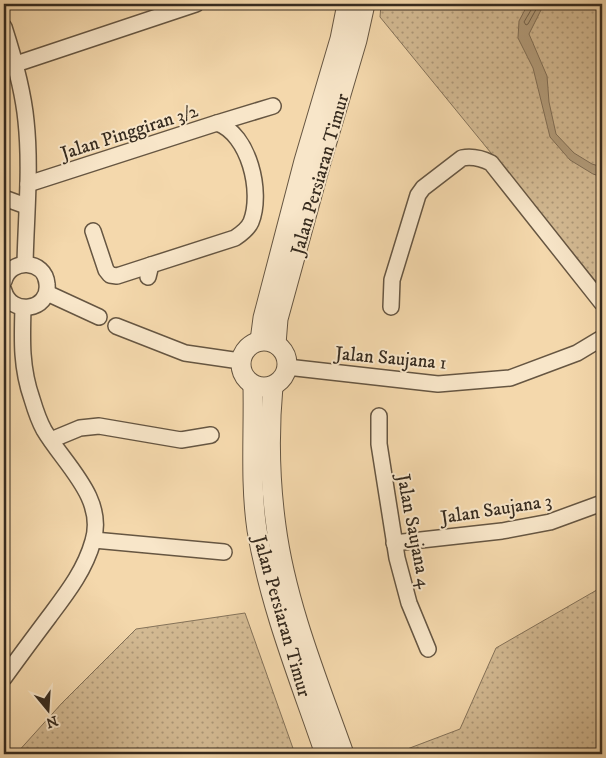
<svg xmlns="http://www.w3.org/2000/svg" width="606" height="758" font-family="'IM FELL DW Pica',serif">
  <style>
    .grass { fill: url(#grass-dots); stroke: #85735a }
    .water { fill: #b39d7c; stroke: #816f57 }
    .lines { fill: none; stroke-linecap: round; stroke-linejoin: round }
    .shore { stroke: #74644e; stroke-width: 1 }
    .minor-casing { stroke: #665642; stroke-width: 18 }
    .tertiary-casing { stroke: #665642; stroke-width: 21 }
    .minor { stroke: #f8e6c9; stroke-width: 15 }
    .tertiary { stroke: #f8e6c9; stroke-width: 19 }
    .labels { text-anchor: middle; stroke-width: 4; stroke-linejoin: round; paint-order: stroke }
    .street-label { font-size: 19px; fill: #362b1f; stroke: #f8e6c9 }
  </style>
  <defs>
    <pattern id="grass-dots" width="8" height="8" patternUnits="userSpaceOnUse" patternTransform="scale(1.25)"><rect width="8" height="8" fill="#d4bb94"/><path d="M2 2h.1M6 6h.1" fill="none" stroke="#ad9878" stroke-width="1.8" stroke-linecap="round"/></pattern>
  </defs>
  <rect width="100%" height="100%" fill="#f4d8ac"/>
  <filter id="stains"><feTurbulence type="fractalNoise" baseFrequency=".004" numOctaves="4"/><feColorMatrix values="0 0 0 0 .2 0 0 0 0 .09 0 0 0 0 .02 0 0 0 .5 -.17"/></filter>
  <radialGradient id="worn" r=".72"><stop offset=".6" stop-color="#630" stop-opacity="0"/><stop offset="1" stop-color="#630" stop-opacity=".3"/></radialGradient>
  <!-- grass -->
  <g class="grass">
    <path d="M 381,4 L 602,4 L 602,289 L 380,17 Z"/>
    <path d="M 602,587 L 602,754 L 394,754 L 460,729 L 496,648 Z"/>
    <path d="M 245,613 L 295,754 L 16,754 L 62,703 L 136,629 Z"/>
  </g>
  <!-- water -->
  <path class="water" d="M 528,4 L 544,4 L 529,34 L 547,76 L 549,102 L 556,134 L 574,153 L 592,164 L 602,167 L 602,177 L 593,174 L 570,160 L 550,137 L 533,68 L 518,38 L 519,21 Z"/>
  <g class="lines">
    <!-- shore -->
    <path class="shore" d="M 532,4 L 531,10 L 524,22 L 526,25 L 528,24 L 539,4"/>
    <!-- minor casing -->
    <g class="minor-casing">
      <g id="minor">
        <path d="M 4,27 C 14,58 23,89 26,121 C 31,168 26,217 25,264"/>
        <path d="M 16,64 L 196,4"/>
        <path d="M 217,123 L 273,106"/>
        <path d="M 28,184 L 217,123 C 249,134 263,192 251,222 C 248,229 241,234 235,238 L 151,265 L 148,277"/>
        <path d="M 4,198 L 26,206"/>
        <path d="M 93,231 L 106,270 L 110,275 L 117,276 L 151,265"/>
        <path d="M 4,281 C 10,258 45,259 47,284 C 50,311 11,316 4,291"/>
        <path d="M 47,293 L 99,317"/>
        <path d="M 391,307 L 392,280 L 418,195 L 423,188 L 462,158 C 473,156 481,158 491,163 L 602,303"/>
        <path d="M 116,326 L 185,353 L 240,361"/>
        <path d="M 287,367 L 438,384 L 510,378 L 577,353 L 602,338"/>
        <path d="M 379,416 L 379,444 L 397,558 L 409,603 L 428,649"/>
        <path d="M 51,440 L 80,428 L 99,426 L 181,440 L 211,435"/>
        <path d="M 94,540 L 224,552"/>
        <path d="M 394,543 L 502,531 L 550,522 L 602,503"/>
        <path d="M 4,678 C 19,657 34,637 49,617 C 67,593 85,570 93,541 C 106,498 64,464 44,430 C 39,421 35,409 32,399 C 21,368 22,340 23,308"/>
      </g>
    </g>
    <!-- tertiary casing -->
    <g class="tertiary-casing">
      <g id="tertiary">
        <circle cx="264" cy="364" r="23"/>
        <path d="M 260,341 L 263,318 L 304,161 L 340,39 L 347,4"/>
        <path d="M 276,344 L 278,319 L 321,162 L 357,40 L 365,4"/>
        <path d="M 253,386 C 254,433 250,483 257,530 C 270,607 300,681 325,754"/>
        <path d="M 273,386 C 269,430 270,482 276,526 C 286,603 318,681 344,754"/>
      </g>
    </g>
    <!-- minor -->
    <use href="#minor" class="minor"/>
    <!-- tertiary -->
    <use href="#tertiary" class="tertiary"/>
  </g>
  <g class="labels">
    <!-- street labels -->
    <g class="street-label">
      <text transform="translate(129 131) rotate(-18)" y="7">Jalan Pinggiran 3/2</text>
      <text transform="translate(319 174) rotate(-74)" y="7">Jalan Persiaran Timur</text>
      <text transform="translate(391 357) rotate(5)" y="7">Jalan Saujana 1</text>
      <text transform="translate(496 508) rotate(-9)" y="7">Jalan Saujana 3</text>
      <text transform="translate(415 531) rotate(79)" y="7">Jalan Saujana 4</text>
      <text transform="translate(283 616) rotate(74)" y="7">Jalan Persiaran Timur</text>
    </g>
  </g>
  <!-- margin -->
  <rect width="606" height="758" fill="none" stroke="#f4d8ac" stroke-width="20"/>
  <rect x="5" y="5" width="596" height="748" fill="none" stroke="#362b1f" stroke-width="2.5"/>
  <rect x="10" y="10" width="586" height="738" fill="none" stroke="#362b1f"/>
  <!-- north arrow -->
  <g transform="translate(48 710) rotate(162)" stroke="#f8e6c9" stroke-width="4" paint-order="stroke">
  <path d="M0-4L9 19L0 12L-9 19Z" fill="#362b1f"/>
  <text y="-8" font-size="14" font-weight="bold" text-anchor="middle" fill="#362b1f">N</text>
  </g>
  <rect width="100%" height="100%" filter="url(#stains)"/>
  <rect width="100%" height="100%" fill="url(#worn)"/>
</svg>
